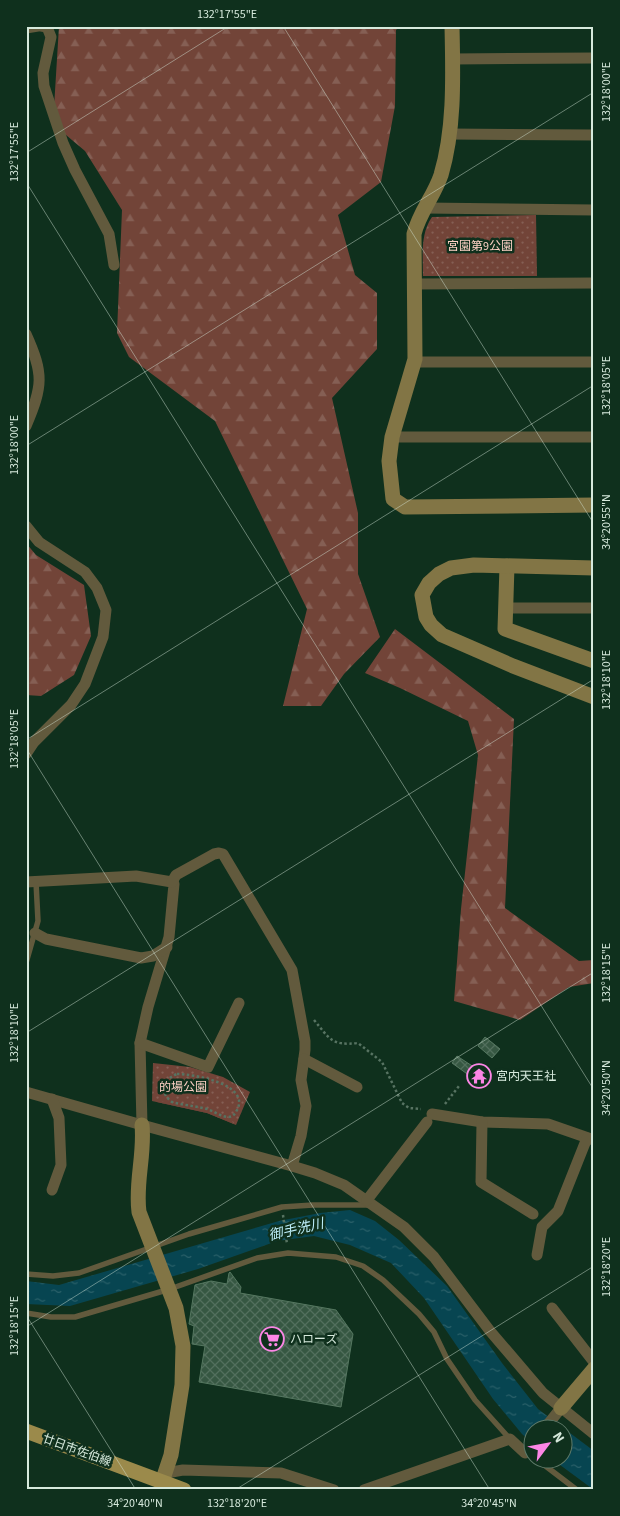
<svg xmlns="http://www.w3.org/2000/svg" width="620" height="1516" font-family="'Source Sans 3','Noto Sans JP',sans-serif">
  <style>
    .grass { fill: url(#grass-dots) }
    .forest { fill: url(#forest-firs) }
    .garden { fill: #724438 }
    .water { fill: url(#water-ripples) }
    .building { fill: url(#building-cross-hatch); stroke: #557760 }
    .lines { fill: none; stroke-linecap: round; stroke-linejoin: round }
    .path { stroke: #577362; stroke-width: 2.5; stroke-dasharray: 2.5 2.5; stroke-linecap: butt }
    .lane { stroke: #625a3d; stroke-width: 5.5 }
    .street { stroke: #625a3d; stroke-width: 11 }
    .secondary { stroke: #827545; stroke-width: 15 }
    .primary { stroke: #9b8a4b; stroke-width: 15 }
    .ticks { fill: none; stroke: #d6e9dc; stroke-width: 1; stroke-opacity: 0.45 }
    .labels { text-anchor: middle; stroke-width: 5; stroke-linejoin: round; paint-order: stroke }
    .park-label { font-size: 12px; fill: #fcd0c4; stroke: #0f301d }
    .poi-label { font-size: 12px; fill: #d6e9dc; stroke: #0f301d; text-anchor: start }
    .street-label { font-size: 12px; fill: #d6e9dc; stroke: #0f301d }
    .water-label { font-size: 14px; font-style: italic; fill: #bcedf9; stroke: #0f301d }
    .neatline { fill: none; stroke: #d6e9dc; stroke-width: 2 }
    .ticks-label { font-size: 12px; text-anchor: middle; fill: #d6e9dc }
  </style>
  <defs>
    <pattern id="grass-dots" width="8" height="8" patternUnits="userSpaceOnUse" patternTransform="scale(1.25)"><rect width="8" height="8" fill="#724438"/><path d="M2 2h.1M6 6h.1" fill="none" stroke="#855f54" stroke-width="1.8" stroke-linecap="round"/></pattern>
    <pattern id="forest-firs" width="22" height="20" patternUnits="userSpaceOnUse" patternTransform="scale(1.25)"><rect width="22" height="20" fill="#724438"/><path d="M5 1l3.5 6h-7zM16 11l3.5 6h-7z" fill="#855f54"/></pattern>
    <pattern id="water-ripples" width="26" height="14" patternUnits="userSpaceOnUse" patternTransform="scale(1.25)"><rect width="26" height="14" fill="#074551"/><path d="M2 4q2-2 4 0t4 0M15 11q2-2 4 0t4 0" fill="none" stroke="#2a6069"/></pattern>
    <pattern id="building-cross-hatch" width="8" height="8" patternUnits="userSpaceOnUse" patternTransform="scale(1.25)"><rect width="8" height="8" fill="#365742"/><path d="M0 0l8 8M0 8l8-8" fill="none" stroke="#526f5d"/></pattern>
  </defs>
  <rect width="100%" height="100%" fill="#0f301d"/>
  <!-- grass -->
  <g class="grass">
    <path d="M 536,215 L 537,276 L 423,276 C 423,256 420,234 432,217 Z"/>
    <path d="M 153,1063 L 190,1067 L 223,1077 L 250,1092 L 236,1125 L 207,1113 L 152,1101 Z"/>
  </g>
  <!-- forest -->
  <g class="forest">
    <path d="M 59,26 L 400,26 L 396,30 L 395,106 L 381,182 L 338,215 L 355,275 L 377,293 L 377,349 L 332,398 L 358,513 L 358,574 L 380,637 L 344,674 L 321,706 L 283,706 L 307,609 L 215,421 L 129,357 L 117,333 L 122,210 L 85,151 L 53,124 Z"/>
    <path d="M 26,543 L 36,555 L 84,585 L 91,636 L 74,675 L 41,696 L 26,695 Z"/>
    <path d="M 395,629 L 514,719 L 505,908 L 579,961 L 594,960 L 594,983 L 569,987 L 520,1020 L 454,1001 L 461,909 L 478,755 L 468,721 L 400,688 L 365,673 Z"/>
  </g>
  <!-- garden -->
  <path class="garden" d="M 159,1101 C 175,1103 226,1109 234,1124 L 207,1113 L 157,1102 Z"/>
  <!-- water -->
  <path class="water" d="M 350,1210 L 375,1221 L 399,1240 L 447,1286 L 502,1363 L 538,1409 L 594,1451 L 594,1490 L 552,1459 L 562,1458 L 562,1428 L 532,1428 L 532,1443 L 522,1434 L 493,1399 L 424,1298 L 391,1263 L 350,1245 L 314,1236 L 277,1241 L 198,1269 L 70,1306 L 26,1304 L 26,1281 L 59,1285 L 279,1221 L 320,1213 Z"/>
  <!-- building -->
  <g class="building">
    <path d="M 485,1037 L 500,1049 L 492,1058 L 478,1046 Z"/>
    <path d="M 457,1056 L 483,1073 L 477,1081 L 452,1063 Z"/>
    <path d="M 230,1272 L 241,1287 L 240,1293 L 336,1310 L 353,1334 L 341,1407 L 199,1382 L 205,1346 L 192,1344 L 194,1326 L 189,1324 L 195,1285 L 211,1281 L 227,1284 L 229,1273 Z"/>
  </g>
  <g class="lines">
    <!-- path -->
    <g class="path">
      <path d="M 314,1020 C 330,1039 331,1046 358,1043 L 382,1062 L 402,1103 L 409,1108 L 421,1109"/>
      <path d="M 177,1074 C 193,1074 251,1084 237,1110 C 235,1114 233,1117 228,1117 C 221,1117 214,1111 207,1109 C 195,1106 183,1105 172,1102 C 159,1093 163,1079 177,1074 Z"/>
      <path d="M 445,1104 L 459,1086"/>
      <path d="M 283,1215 L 287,1244"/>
    </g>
    <!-- lane -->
    <g class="lane">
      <path d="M 26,963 L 38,921 L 36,882"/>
      <path d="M 26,1274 L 53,1276 L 79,1273 L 189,1234 L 282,1207 L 313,1205 L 368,1205"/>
      <path d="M 26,1313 L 51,1317 L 75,1317 L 170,1289 L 257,1258 L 288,1253 L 336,1257 L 363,1266 L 383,1280 L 419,1314 L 434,1332 L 447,1359 L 475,1400 L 510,1439"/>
      <path d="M 535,1458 L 577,1490"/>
    </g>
    <!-- street -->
    <g class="street">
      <path d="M 41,26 L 47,27 L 51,37 L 43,73 L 44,86 L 63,143 L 75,170 L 109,234 L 114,265"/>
      <path d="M 26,28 L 38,26"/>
      <path d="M 452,59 L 594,58"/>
      <path d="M 449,134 L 594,135"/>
      <path d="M 425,208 L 594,210"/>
      <path d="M 414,284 L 594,283"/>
      <path d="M 26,334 C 44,374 43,386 26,426"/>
      <path d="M 414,362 L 594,362"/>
      <path d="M 392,437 L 594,437"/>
      <path d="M 26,526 L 39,542 L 85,572 L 97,588 L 106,610 L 103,637 L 85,684 L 71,705 L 34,742 L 26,754"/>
      <path d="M 506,608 L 594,608"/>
      <path d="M 26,882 L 136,876 L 172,882 L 174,884 L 169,937 L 148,1007 L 140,1043 L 142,1125"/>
      <path d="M 172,882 L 176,875 L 214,854 L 219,853 L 223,854 L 292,970 L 305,1041 L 305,1050 L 301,1080 L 306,1106 L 301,1136 L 292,1166"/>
      <path d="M 35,933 L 46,939 L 141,958 L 153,956 L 167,947"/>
      <path d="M 140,1043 L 208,1067 L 239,1003"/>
      <path d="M 304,1059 L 357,1087"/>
      <path d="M 26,1092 L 142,1125 L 292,1166 L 315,1173 L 344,1185 L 404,1227 L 434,1257 L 490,1331 L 543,1393 L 594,1434"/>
      <path d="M 432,1114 L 482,1122 L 548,1124 L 594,1140"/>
      <path d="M 482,1122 L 481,1182 L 533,1214"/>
      <path d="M 52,1190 L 61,1165 L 59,1118 L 52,1099"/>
      <path d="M 367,1200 L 427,1122"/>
      <path d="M 537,1255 L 542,1227 L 558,1211 L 587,1138"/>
      <path d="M 552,1308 L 594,1362"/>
      <path d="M 545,1428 L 561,1408"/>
      <path d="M 166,1473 L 183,1470 L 281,1473 L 334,1490"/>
      <path d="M 364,1490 L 510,1439 L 525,1453 L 532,1446"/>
    </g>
    <!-- secondary -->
    <g class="secondary">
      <path d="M 452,26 C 453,75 455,128 441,175 C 434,196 419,213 414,234 L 415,359 L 392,437 L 389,461 L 393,499 L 405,507 L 594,505"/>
      <path d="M 507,566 L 505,629 L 594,661"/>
      <path d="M 594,568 L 474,565 L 451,568 L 439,574 L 429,583 L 422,595 L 426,617 L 431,625 L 442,635 L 513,666 L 594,697"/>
      <path d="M 142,1125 C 145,1154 135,1183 139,1212 L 176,1308 L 183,1346 L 182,1385 L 171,1455 L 162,1482"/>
      <path d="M 561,1408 L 594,1369"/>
    </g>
    <!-- primary -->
    <path class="primary" d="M 26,1431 L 184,1490"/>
  </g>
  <!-- ticks -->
  <path class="ticks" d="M 283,26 L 594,524M 26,153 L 229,26M 26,182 L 594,1090M 26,446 L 594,92M 26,740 L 594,385M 26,748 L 490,1490M 26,1033 L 594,679M 26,1315 L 136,1490M 26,1327 L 594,972M 235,1490 L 594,1266"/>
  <!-- icons -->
  <defs>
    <g id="temple-ring" transform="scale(1.25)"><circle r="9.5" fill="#0f301d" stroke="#fb86e5" stroke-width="1.5"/><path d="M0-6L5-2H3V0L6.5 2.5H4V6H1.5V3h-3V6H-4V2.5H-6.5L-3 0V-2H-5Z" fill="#fb86e5"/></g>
    <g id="supermarket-ring" transform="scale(1.25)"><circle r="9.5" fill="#0f301d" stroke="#fb86e5" stroke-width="1.5"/><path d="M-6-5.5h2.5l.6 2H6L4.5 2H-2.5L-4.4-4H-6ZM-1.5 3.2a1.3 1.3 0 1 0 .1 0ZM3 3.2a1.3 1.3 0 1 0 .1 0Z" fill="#fb86e5"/></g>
  </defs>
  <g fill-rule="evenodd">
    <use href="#temple-ring" x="479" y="1076"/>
    <use href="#supermarket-ring" x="272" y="1339"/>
  </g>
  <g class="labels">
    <!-- park labels -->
    <g class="park-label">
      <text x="480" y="250">宮園第9公園</text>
      <text x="183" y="1091">的場公園</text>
    </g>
    <!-- poi labels -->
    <g class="poi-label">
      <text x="496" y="1080">宮内天王社</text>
      <text x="290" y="1343">ハローズ</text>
    </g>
    <!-- street labels -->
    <g class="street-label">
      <text transform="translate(77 1450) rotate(20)" y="4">廿日市佐伯線</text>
    </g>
    <!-- water labels -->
    <g class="water-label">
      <text transform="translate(296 1229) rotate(-13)" y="5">御手洗川</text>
    </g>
  </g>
  <!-- border -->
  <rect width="620" height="1516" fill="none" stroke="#0f301d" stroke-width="55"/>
  <!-- north arrow -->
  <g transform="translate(548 1444) rotate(58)"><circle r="24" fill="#0f301d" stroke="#5f7a69"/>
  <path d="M0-4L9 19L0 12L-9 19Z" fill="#fb86e5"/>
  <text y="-8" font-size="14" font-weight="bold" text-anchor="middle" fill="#d6e9dc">N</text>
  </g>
  <rect x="28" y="28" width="564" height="1460" class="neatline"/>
  <g class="ticks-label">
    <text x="227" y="18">132°17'55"E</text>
    <text transform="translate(606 92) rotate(-90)" y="4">132°18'00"E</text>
    <text transform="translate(14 152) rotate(-90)" y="4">132°17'55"E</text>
    <text transform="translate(606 386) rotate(-90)" y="4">132°18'05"E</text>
    <text transform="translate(14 445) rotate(-90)" y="4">132°18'00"E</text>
    <text transform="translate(606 522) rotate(-90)" y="4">34°20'55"N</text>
    <text transform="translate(606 680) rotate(-90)" y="4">132°18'10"E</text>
    <text transform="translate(14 739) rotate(-90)" y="4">132°18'05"E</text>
    <text transform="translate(606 973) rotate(-90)" y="4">132°18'15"E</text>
    <text transform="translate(14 1033) rotate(-90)" y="4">132°18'10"E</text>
    <text transform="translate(606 1088) rotate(-90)" y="4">34°20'50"N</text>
    <text transform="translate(606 1267) rotate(-90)" y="4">132°18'20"E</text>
    <text transform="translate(14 1326) rotate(-90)" y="4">132°18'15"E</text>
    <text x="135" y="1507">34°20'40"N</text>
    <text x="237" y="1507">132°18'20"E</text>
    <text x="489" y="1507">34°20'45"N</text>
  </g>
</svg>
